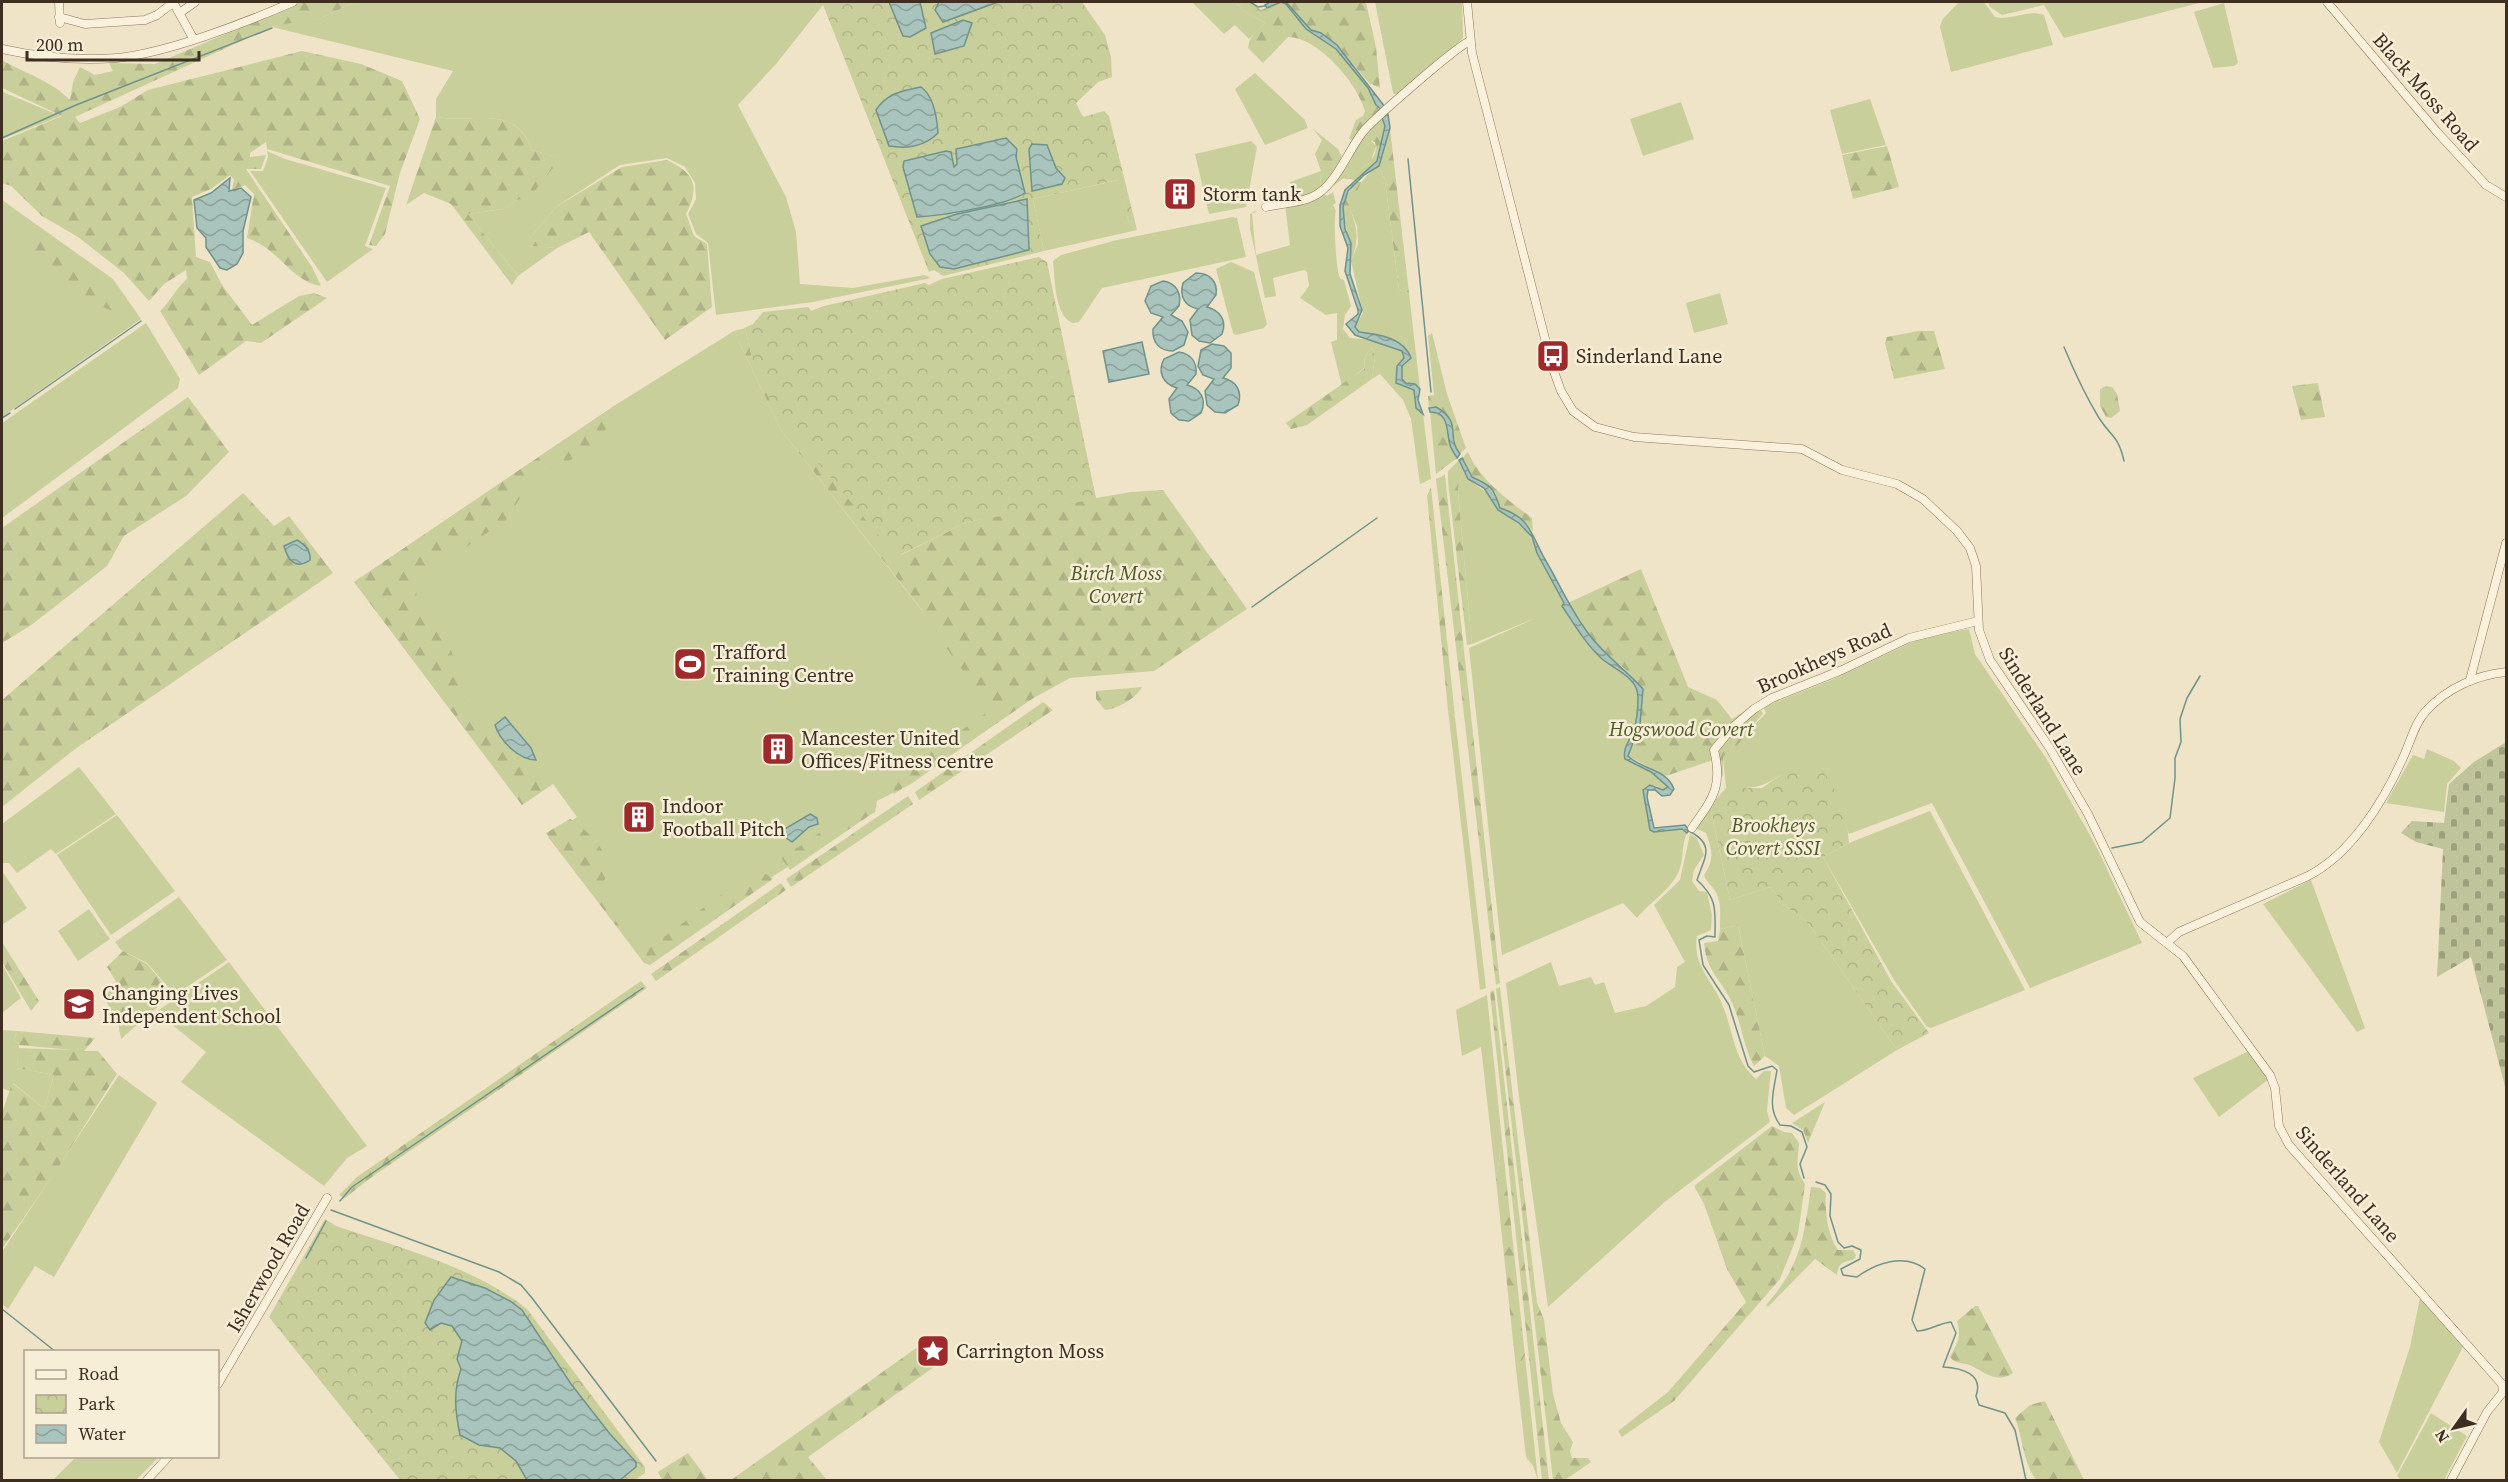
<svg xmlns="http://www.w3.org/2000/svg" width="2508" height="1482" font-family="'Source Serif 4',serif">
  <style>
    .grass { fill: #c9cf9b }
    .forest { fill: url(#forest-firs) }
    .cemetery { fill: url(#cemetery-stones) }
    .park { fill: url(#park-crowns) }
    .water { fill: url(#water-waves); stroke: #6f938a; stroke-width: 1.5 }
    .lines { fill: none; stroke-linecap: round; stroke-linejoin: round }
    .stream { stroke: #6f938a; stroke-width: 1.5 }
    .minor-casing { stroke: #8d765c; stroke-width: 9 }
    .minor { stroke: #faf1dc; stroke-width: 8 }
    .labels { text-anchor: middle; stroke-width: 5; stroke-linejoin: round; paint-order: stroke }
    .street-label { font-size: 20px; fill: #3d2e20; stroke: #f7eed8 }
    .poi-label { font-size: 20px; fill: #3d2e20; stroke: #f7eed8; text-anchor: start }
    .park-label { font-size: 20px; font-style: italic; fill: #4d5a26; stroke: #f7eed8 }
  </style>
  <defs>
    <pattern id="forest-firs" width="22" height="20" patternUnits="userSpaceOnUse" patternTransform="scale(1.5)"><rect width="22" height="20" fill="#c9cf9b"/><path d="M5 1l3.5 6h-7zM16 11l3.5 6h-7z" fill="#aeb285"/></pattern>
    <pattern id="cemetery-stones" width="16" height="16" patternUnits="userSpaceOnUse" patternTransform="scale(1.5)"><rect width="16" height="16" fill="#bfc49a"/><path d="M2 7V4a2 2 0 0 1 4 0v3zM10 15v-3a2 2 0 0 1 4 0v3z" fill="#9ca07d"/></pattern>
    <pattern id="park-crowns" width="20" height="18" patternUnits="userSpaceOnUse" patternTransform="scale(1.5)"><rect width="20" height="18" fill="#c9cf9b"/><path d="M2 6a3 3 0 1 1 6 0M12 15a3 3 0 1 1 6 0" fill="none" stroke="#aeb285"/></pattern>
    <pattern id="water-waves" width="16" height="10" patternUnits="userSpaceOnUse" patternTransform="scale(1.5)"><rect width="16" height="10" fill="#a9c4bc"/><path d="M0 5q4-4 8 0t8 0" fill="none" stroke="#8ba098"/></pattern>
  </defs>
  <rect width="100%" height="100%" fill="#f0e4c8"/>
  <!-- grass -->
  <g class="grass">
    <path d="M 355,2 L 888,2 L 823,5 L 776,64 L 738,105 L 786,197 L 796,232 L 800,284 L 853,288 L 924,275 L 931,278 L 813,302 L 716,315 L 708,243 L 696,234 L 688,214 L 696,199 L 695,183 L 685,167 L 667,158 L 620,165 L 556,207 L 529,239 L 529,246 L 557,248 L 518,276 L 468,214 L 503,209 L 517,200 L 529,197 L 560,158 L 532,150 C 516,103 473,124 436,117 L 436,99 L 453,71 L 272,27 L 286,22 L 323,17 Z"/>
    <path d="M 1192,2 L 1236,2 L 1243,11 L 1265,23 L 1249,39 L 1235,25 L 1224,34 Z"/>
    <path d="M 1375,2 L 1462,2 L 1463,38 L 1399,96 L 1393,93 Z"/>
    <path d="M 1959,2 L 1984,2 L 1995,17 C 2013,21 2027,9 2044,15 L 2053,45 L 1951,72 L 1940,27 L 1942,20 Z"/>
    <path d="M 1988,2 L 2203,2 L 2064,38 L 2044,5 L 2002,15 L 1990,7 Z"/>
    <path d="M 2224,3 L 2238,63 L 2234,66 L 2213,68 L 2194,12 Z"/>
    <path d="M 1255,73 L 1305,120 L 1308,128 L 1265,145 L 1235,89 Z"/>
    <path d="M 2,90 L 5,93 L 61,116 L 2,139 Z"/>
    <path d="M 1870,99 L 1886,145 L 1842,154 L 1830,110 Z"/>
    <path d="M 1681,102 L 1694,139 L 1643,156 L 1630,119 Z"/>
    <path d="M 1251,141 L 1257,147 L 1246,207 L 1209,214 L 1195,154 Z"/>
    <path d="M 1371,141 L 1376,146 L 1371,161 L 1349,179 L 1335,178 Z"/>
    <path d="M 267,151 L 285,159 L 386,188 L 365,246 L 373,249 L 327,282 L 250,171 L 263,171 L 268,157 Z"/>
    <path d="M 1379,166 L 1385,180 L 1399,290 L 1409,293 L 1420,389 L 1402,379 L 1402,366 L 1410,358 C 1394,340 1384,334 1359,332 L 1355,327 L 1363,313 L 1351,261 L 1358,244 L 1357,226 L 1350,209 C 1355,190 1362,177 1379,166 Z"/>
    <path d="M 1321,171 L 1320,189 L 1312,194 L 1296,197 L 1290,182 Z"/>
    <path d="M 1119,180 L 1129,223 L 1137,230 L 1044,251 L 1033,199 Z"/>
    <path d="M 1322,192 L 1327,196 L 1333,192 L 1336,203 L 1333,205 L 1336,211 C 1333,220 1336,270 1340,278 L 1344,280 L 1351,306 L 1345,315 L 1343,329 L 1350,338 L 1374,340 L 1402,351 L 1404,358 L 1399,363 L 1396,383 L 1414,390 L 1416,408 L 1423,414 L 1431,479 L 1420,484 L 1411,419 L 1403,400 L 1380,374 L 1372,379 L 1375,357 L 1372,347 L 1365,357 L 1364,368 L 1342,386 L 1331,342 L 1337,340 L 1337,313 L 1326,315 L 1300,298 L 1309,286 L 1307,272 L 1304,270 L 1273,278 L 1276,296 L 1265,298 L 1250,229 L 1250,214 L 1255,211 L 1257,212 L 1252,213 L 1256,255 L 1290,245 L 1285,205 Z"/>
    <path d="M 2,200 L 113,279 L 141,319 L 2,417 Z"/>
    <path d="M 1233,217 L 1237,218 L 1246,257 L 1102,288 L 1079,322 L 1073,323 C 1054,316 1055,278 1053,261 L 1061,255 L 1117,240 Z"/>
    <path d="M 1231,262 L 1254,272 L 1267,324 L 1264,328 L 1236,335 L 1233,333 L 1216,269 Z"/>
    <path d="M 1720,293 L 1728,324 L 1694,333 L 1686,303 Z"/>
    <path d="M 146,323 L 180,379 L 178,388 L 2,518 L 2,423 Z"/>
    <path d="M 734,331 L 781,430 L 1005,717 L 911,784 L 877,801 L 875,812 L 642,959 L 548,837 L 577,817 L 553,784 L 522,805 L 354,582 L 617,404 Z"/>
    <path d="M 1432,333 L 1447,394 L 1434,395 L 1428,336 Z"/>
    <path d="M 1464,473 L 1468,479 L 1490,495 L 1498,510 L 1526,529 L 1564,604 L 1562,606 C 1574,624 1585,644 1601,658 C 1613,669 1638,677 1638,697 C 1638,707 1637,719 1634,729 C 1631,739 1622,748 1625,759 L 1651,772 L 1668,787 L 1664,790 L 1654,785 L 1645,787 L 1650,830 L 1662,832 L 1682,829 L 1687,833 C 1681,846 1684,859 1679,871 C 1671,890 1650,902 1637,918 L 1623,903 L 1502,955 L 1469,648 L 1538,617 L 1472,644 L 1458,492 L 1459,481 Z"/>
    <path d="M 1969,629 L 1975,654 L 2046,758 L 2095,844 L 2142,943 L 2030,988 L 1932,803 L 1849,834 L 1843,818 L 1781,775 C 1759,789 1752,788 1726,788 L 1723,757 L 1766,713 L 1763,707 L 1834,679 L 1923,637 Z"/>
    <path d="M 1448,710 L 1455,717 L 1486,988 L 1480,990 Z"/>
    <path d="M 2427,749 L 2454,761 L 2461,768 L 2447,784 L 2444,812 L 2386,803 L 2413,755 L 2424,759 Z"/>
    <path d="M 79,767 L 116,814 L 56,854 L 51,849 L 17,873 L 9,863 L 2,863 L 2,824 Z"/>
    <path d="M 1710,806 L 1730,900 L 1770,887 L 1784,905 L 1809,924 L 1897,1050 L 1794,1115 L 1786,1108 L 1779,1066 L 1765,1056 L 1738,925 L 1720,929 C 1720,917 1722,901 1715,891 C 1711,884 1706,882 1704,875 C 1715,859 1712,850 1706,833 L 1695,828 Z"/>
    <path d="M 1930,811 L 2025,990 L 1931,1028 L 1927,1027 L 1894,980 L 1823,857 L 1849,843 Z"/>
    <path d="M 117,815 L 175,891 L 111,935 L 57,855 Z"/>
    <path d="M 1690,834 L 1697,838 L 1704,855 L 1694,870 L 1692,881 L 1699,891 L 1707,892 L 1712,915 L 1711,930 L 1697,936 C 1692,965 1712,979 1722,1004 C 1734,1031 1732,1058 1756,1079 L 1764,1071 L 1771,1071 L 1767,1111 L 1770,1122 L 1666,1201 L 1548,1307 L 1519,1097 L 1506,983 L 1551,962 L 1559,986 L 1591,977 L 1595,985 L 1604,982 L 1615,1013 L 1646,1006 L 1675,987 L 1677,967 L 1685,962 L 1654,905 L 1680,880 Z"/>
    <path d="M 2,871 L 27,908 L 2,925 Z"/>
    <path d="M 2311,880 L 2365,1028 L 2357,1032 L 2263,904 Z"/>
    <path d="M 179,897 L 227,960 L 175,995 L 147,963 L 121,950 L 115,942 Z"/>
    <path d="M 89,909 L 110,939 L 78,961 L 58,931 Z"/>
    <path d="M 229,962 L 367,1146 L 347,1158 L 324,1186 L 181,1082 L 206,1052 L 156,1012 Z"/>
    <path d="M 2,964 L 21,998 L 2,1013 Z"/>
    <path d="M 1487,995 L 1502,1140 L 1496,1180 L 1481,1047 L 1462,1056 L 1456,1010 Z"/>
    <path d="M 2,1030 L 17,1031 L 14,1040 L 19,1045 L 17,1068 L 54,1075 L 44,1108 L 13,1083 L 9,1091 L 2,1088 Z"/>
    <path d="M 2249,1051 L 2269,1079 L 2219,1117 L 2193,1078 Z"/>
    <path d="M 119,1075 L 157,1103 L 54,1277 L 35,1266 L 8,1309 L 2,1304 L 2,1252 Z"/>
    <path d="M 2420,1298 L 2463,1347 L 2397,1473 L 2379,1442 L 2410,1347 Z"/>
    <path d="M 1525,1356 L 1538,1480 L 1533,1466 L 1526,1457 L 1516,1369 Z"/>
    <path d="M 2431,1413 L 2467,1436 L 2444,1480 L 2401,1480 L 2397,1476 Z"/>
    <path d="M 76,1457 L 76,1456 L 159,1457 L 136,1480 L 53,1480 Z"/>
  </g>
  <!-- forest -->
  <g class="forest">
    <path d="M 301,2 L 355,2 L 323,17 L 274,26 L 75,117 L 80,123 L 120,107 L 148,90 L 302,51 L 361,64 L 402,81 L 420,119 L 400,173 L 385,234 L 376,246 L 369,245 L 390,186 L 267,149 L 266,142 L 250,153 L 250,157 L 266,155 L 261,169 L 246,169 L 312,267 L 321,286 C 290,281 280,249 247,238 L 254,194 L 245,185 L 232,190 L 234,179 L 230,175 L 211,189 L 192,197 L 196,257 L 210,262 L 222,285 L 252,325 L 299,296 L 314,293 L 327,298 L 261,343 L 246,341 L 199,375 L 160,311 C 171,301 175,289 187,279 L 186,270 L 164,284 L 149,301 L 124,273 L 78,237 L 42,216 L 11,186 L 2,183 L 2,141 L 62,116 L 2,88 L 2,60 C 26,74 50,80 70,100 L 73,82 L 80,67 L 95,75 L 113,71 L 109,63 L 155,64 Z"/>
    <path d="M 1236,2 L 1249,2 L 1261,10 L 1281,2 L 1286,4 L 1306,29 L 1336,49 L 1368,88 L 1376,105 L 1382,110 L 1370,118 L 1352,140 L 1349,139 L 1356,120 L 1363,116 L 1365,111 C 1358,84 1318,37 1288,37 L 1263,63 L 1248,48 C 1249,36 1257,31 1265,23 L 1243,11 Z"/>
    <path d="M 1286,2 L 1366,2 L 1376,47 L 1380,88 L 1369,83 L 1337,45 L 1321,33 L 1311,30 Z"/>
    <path d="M 436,117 C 474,124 515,103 532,150 L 561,158 L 529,198 L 517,200 L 503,209 L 468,214 L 518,276 L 512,285 L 451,204 L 424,193 L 406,205 Z"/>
    <path d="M 1382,118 L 1385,126 L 1377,161 L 1355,180 L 1349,179 C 1360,167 1380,162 1375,142 L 1371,141 L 1336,178 L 1345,177 L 1328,190 C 1343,166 1358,135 1382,118 Z"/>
    <path d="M 1312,128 L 1338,149 L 1342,157 L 1335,171 L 1320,189 L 1321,171 L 1315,154 L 1322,140 Z"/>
    <path d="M 1390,128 L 1409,293 L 1399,290 L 1385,180 L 1379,166 Z"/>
    <path d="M 1887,146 L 1899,187 L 1853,199 L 1842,155 Z"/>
    <path d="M 667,160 C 695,173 700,187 686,214 L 694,236 L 707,244 L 712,307 L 665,340 L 589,232 L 557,248 L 529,246 L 529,239 L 556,207 L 622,167 Z"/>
    <path d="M 1357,182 L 1361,182 L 1350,209 C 1358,229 1359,241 1351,261 C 1353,230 1330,211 1357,182 Z"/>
    <path d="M 36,231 C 69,253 103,273 123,308 L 120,314 L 103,307 L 19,249 Z"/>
    <path d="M 808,307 L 811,311 L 816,311 L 844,409 L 901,555 L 967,522 L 987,518 L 1079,422 L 1096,498 L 1131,492 L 1163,490 L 1247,609 L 1154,671 L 1070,678 L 1032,699 L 894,794 L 890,786 L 919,760 L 989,711 L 989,707 L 922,614 L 922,610 L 781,430 L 734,331 L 745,328 L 753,362 Z"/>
    <path d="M 1918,331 L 1934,331 L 1945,369 L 1894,379 L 1885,343 L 1887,337 Z"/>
    <path d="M 1372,347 L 1375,357 L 1372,379 L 1307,425 L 1291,429 L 1286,423 L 1364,369 L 1365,357 Z"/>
    <path d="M 2318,383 L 2325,417 L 2301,420 L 2292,386 Z"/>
    <path d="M 2106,386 L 2112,387 L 2117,394 L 2120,411 L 2111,418 L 2106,417 L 2100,406 L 2100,389 Z"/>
    <path d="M 1438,394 L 1447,394 L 1466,448 L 1460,454 L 1455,448 L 1453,425 L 1436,407 L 1429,408 L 1428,396 Z"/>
    <path d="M 188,397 L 229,452 L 186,496 L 124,536 L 107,566 L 30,626 L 2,643 L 2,528 Z"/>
    <path d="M 617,404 L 600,442 L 569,461 L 547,469 L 528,486 L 506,520 L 423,576 C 401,606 440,624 451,650 C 458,669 458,689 468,707 C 485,739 523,765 552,784 L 522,805 L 354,582 Z"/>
    <path d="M 1430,412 C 1450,412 1446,431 1450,445 C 1451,449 1455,454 1457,458 L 1436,474 Z"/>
    <path d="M 1468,452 C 1479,479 1509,501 1532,518 L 1533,531 L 1521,519 L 1500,508 L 1495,492 L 1472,476 L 1462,458 Z"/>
    <path d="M 1459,460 L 1464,473 L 1459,481 L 1458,492 L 1472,644 L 1467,645 L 1448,482 L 1448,471 Z"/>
    <path d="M 1445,475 L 1500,983 L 1496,985 L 1436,479 Z"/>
    <path d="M 1431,487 L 1455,717 L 1448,710 L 1427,496 Z"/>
    <path d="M 243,493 L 274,526 L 289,516 L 333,573 L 75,749 L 2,807 L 2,700 Z"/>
    <path d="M 1641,569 L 1688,687 L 1717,700 L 1732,719 L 1756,705 L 1763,713 L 1736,747 L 1723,757 L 1723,777 L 1713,760 L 1666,776 L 1628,756 L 1635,736 L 1643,689 L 1626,670 L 1598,647 L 1568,603 Z"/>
    <path d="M 1142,687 C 1137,698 1117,709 1105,710 L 1096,699 L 1096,691 Z"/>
    <path d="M 1043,702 L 1053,710 L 919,800 L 915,792 Z"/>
    <path d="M 908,796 L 913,804 L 791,887 L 786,879 Z"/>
    <path d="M 870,799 L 877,806 L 867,817 L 790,870 L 773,847 L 771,840 L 776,835 L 797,848 Z"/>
    <path d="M 570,819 C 581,823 608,852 609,865 C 611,874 599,887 595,894 L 641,954 L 757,868 L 773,879 L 650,965 L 644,963 L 546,833 Z"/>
    <path d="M 781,883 L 786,890 L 656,981 L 651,974 Z"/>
    <path d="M 1738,925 L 1765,1056 L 1754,1066 C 1743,1046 1742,1025 1733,1005 C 1722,979 1707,974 1704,943 L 1718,941 L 1720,929 Z"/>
    <path d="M 2,942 L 39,1001 L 31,1011 L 2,962 Z"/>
    <path d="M 123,951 L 147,964 L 172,994 L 121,1039 L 118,1023 L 104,997 L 117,983 L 107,967 Z"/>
    <path d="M 641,981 L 647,988 L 369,1179 L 345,1198 L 339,1195 L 357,1177 Z"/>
    <path d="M 1500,987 L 1537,1303 L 1544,1319 L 1553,1394 L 1561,1423 L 1573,1442 L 1570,1451 L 1572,1458 L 1588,1458 L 1591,1462 L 1565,1480 L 1553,1480 L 1496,989 Z"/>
    <path d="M 1494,990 L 1549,1480 L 1542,1480 L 1490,992 Z"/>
    <path d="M 17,1031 L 95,1038 L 84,1051 L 98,1051 L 117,1074 L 56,1171 L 2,1249 L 2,1113 L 12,1083 L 44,1108 L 54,1075 L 17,1068 L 18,1048 L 72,1050 L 19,1045 L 14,1040 Z"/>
    <path d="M 1825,1102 L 1808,1143 L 1803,1130 L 1792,1123 Z"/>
    <path d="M 1772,1126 L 1784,1132 L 1792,1133 L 1799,1143 C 1798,1160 1794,1168 1805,1184 L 1798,1234 L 1780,1279 L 1674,1401 L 1622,1437 L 1618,1431 L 1668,1392 L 1746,1302 L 1727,1269 L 1704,1204 L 1694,1186 Z"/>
    <path d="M 1502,1140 L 1525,1356 L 1516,1369 L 1496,1180 Z"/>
    <path d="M 1811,1187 L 1820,1188 L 1826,1193 C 1825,1213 1827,1233 1838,1250 L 1853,1250 L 1856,1256 L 1853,1260 C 1842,1262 1838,1264 1837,1275 L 1815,1259 L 1768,1307 L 1766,1305 C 1801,1266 1804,1236 1811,1187 Z"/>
    <path d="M 1975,1306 L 1978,1306 L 2013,1373 C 1998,1384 1985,1373 1972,1366 C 1964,1362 1956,1365 1950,1357 C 1957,1343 1962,1338 1957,1321 Z"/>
    <path d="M 919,1346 L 934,1367 L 808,1457 L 827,1480 L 731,1480 Z"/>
    <path d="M 2045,1401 L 2084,1480 L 2036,1480 C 2023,1463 2023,1438 2015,1418 L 2030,1405 Z"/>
    <path d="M 688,1453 L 708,1480 L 662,1480 L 658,1472 Z"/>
  </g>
  <!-- cemetery -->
  <path class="cemetery" d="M 2506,742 L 2506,1090 L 2471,957 L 2437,977 L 2443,849 L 2416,842 L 2401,833 L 2412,821 L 2444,823 L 2449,784 L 2474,762 Z"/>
  <!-- park -->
  <g class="park">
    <path d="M 826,2 L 1082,2 L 1105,35 L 1111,57 L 1112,77 L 1098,82 L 1076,103 L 1083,117 L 1104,111 L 1109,116 L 1137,230 L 1129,223 L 1118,180 L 1033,199 L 1044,251 L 943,276 L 934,270 L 929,272 L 823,5 Z"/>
    <path d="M 1039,257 L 1047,262 L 1096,499 L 967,522 L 900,555 L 895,555 L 774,410 L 753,363 L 745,328 L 753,324 L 763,312 L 808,307 L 811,311 L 824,306 L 925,283 L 929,285 L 942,279 Z"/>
    <path d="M 1818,768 C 1836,780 1848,822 1849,843 L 1823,857 L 1891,981 L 1929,1033 L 1897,1050 L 1809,924 L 1784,905 L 1770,887 L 1730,900 L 1710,806 L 1726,788 L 1762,788 L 1781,775 Z"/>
    <path d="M 325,1219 L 336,1226 C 400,1248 473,1266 527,1309 L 645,1467 L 645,1473 L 635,1480 L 400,1480 L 269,1317 Z"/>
  </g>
  <!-- water -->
  <g class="water">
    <path d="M 889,2 L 920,2 L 926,28 L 910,37 L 903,36 Z"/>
    <path d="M 939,2 L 998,2 L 943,22 L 935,10 Z"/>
    <path d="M 1270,2 L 1286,2 L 1311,30 L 1321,33 L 1337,45 L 1385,107 L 1382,110 L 1376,105 L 1368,88 L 1336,49 L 1306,29 L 1286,4 L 1281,2 L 1267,8 L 1265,5 Z"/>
    <path d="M 963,20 L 972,23 L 964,46 L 935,54 L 931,33 Z"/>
    <path d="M 921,87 C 934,96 937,118 938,133 C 925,146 907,149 889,146 L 876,110 C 887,93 902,91 921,87 Z"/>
    <path d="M 1388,114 L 1390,128 L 1379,166 L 1364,175 L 1348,191 L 1343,207 L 1345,229 L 1351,243 L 1350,274 L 1362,310 L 1355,327 L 1359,332 C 1378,334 1404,338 1411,358 L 1402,366 L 1402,379 L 1406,383 L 1415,384 L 1420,389 L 1418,400 L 1423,414 L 1416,408 L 1414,390 L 1396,383 L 1397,366 L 1404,358 L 1402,351 L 1355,335 L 1346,324 L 1358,314 L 1358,310 L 1345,271 L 1348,248 L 1340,226 L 1340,205 L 1345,190 L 1377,161 L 1385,126 L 1382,118 Z"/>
    <path d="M 1006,138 L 1017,149 L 1016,157 L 1025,193 C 1007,205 940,216 917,217 L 903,167 L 904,161 L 946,151 L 951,152 L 954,167 L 957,164 L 956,149 Z"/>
    <path d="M 1032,144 L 1047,145 L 1056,168 L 1065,178 L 1062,184 L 1032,191 L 1029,149 Z"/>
    <path d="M 230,178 L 229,191 L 241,188 L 251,197 L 243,231 L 243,253 L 237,264 L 227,270 L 220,268 L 206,247 L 206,238 L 197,228 L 194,200 L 211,193 Z"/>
    <path d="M 1027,199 L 1029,250 L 954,269 L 940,267 L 930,254 L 921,226 L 957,214 Z"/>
    <path d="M 1196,273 C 1210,273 1218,282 1216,295 L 1207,307 C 1221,311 1227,321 1222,334 L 1210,343 L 1199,341 L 1192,335 L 1190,320 L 1198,309 C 1185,306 1179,297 1183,283 Z"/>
    <path d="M 1163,281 C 1176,283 1182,293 1179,306 L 1171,315 L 1182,321 L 1188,332 L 1184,345 L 1173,351 C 1159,351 1152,342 1153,329 L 1163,317 L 1151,313 L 1145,301 L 1151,286 Z"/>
    <path d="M 1142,342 L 1149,374 L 1109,382 L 1103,351 Z"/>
    <path d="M 1212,344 L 1224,346 L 1231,353 L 1231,368 L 1223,378 C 1236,381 1243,391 1238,405 L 1225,413 L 1215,412 L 1207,405 L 1205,391 L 1214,379 L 1203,375 L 1198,366 L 1201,350 Z"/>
    <path d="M 1179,352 C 1191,354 1197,362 1196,374 L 1187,385 C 1201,389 1207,399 1201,413 L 1189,421 L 1179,420 L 1171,413 L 1169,399 L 1177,388 C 1163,384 1157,372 1164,359 Z"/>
    <path d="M 1436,407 C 1464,423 1445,436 1460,454 L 1457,458 C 1455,454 1451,449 1450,445 C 1446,431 1450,412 1430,412 L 1429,408 Z"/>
    <path d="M 1462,458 L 1472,477 C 1491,486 1493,486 1500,508 C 1532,518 1531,536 1546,561 C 1560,585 1571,611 1588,633 C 1603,654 1625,669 1643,689 L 1640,724 L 1628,756 C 1642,770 1666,768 1674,789 L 1670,795 L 1662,796 L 1655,790 L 1648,790 L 1647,797 L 1654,828 L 1685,825 L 1689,830 L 1687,833 L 1682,829 L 1654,832 L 1650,830 L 1643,790 L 1650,785 L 1663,790 L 1668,787 L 1651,772 L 1625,759 C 1622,748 1631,739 1634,729 C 1637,720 1638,707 1638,697 C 1638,677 1613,669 1601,658 C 1585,643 1574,624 1562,606 L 1564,603 L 1537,553 L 1532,537 L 1519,523 L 1498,510 L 1484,488 L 1468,479 L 1459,460 Z"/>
    <path d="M 297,540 C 304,544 311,551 310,560 C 296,570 288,561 284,546 Z"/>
    <path d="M 505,717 L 531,748 L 536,760 C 519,760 500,741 495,725 Z"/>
    <path d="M 810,814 L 817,818 L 818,824 L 809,827 L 792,842 L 781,834 L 783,830 Z"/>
    <path d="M 451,1277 L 485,1288 L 510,1301 L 522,1310 L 571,1384 L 610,1434 L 636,1462 L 636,1467 L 620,1480 L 527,1480 L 516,1461 L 500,1448 L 479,1445 L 460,1435 C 455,1411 453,1392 461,1369 L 457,1359 L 462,1341 L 452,1326 L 441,1323 L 430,1330 L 425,1323 L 434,1300 Z"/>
  </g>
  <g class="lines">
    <!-- stream -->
    <g class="stream">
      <path d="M 1250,2 L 1258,7 L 1265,6"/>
      <path d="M 2,138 L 76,105 L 272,28"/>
      <path d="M 1408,159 L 1431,392"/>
      <path d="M 2064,347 C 2074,371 2085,395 2099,418 C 2112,438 2118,435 2124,461"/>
      <path d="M 15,409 L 141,321"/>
      <path d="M 2,418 L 10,413"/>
      <path d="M 1252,607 L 1377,518"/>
      <path d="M 1687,830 C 1716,844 1705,856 1697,880 C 1718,899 1715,910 1715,937 L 1707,936 L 1699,940 L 1703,965 L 1729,1005 L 1748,1066 L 1754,1072 L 1772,1066 L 1777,1070 C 1774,1090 1767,1108 1780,1125 L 1791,1126 L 1802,1132 L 1807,1147 L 1800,1164 L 1804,1178"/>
      <path d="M 2112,848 L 2142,842 L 2170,818 L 2175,778 L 2175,758 L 2181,742 L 2180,719 L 2187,698 L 2200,676"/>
      <path d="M 1816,1182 L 1825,1185 L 1831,1194 L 1830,1216 L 1838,1242 L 1844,1248 L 1852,1246 L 1861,1250 L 1860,1259 L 1841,1269 L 1843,1275 L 1857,1277 C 1876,1263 1904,1253 1925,1269 L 1912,1320 L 1917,1331 C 1929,1331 1939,1323 1951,1322 L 1956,1333 L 1943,1367 C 1962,1368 1984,1374 1976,1396 L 1979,1405 L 2005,1413 L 2015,1430 L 2026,1480"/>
      <path d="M 340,1201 L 352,1187 L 643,988"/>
      <path d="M 331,1210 L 499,1272 L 521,1285 L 532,1298 L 656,1461"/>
      <path d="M 306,1258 L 326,1221"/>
      <path d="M 2,1309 L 56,1352"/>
    </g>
    <!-- minor casing -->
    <g class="minor-casing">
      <g id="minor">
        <path d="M 59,2 L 60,23"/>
        <path d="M 173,2 L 193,38"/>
        <path d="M 1467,2 L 1472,53 L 1552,366 L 1561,391 L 1573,411 L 1595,427 L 1634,437 L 1802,449 L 1842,470 L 1897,484 L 1923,499 L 1957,531 L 1970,548 L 1976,566 L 1979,630 L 1990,660 L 2049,747 L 2088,814 L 2140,922 L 2183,956 L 2270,1075 L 2275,1088 L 2279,1126 L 2289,1145 L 2502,1384 L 2503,1392 L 2487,1412 L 2451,1480"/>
        <path d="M 2327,2 L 2437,132 L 2486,185 L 2506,197"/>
        <path d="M 181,12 L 195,2"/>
        <path d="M 59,17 L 85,24 L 145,20 L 157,15 L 174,2"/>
        <path d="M 2,49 C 38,57 79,61 117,58 C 167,53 245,23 293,2"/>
        <path d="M 1266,207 C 1282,203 1305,203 1319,193 C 1338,179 1348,152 1362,133 C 1372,120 1457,46 1470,41"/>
        <path d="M 2470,680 L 2506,543"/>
        <path d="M 1692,828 C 1713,798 1723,787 1714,750 L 1733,727 L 1754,709 L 1772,698 L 1842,670 L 1909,638 L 1978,621"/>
        <path d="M 2167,943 L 2179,932 L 2308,876 C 2351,854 2383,802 2402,760 C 2410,744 2414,724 2426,711 C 2447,688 2477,675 2506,672"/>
        <path d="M 218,1384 L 327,1198"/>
        <path d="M 147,1480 L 169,1456"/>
      </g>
    </g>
    <!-- minor -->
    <use href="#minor" class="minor"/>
  </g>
  <!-- icons -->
  <defs>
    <g id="building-square" transform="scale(1.725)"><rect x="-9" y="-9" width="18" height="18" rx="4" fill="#9e2a2b" stroke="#f7eed8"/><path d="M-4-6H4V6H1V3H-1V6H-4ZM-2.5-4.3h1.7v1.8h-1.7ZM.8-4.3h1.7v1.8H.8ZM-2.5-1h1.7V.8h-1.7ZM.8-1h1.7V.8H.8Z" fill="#fff"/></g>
    <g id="bus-square" transform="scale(1.725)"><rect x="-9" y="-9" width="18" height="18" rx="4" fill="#9e2a2b" stroke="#f7eed8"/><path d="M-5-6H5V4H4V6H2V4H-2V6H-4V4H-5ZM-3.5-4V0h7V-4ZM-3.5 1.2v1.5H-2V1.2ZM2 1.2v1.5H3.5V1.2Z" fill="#fff"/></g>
    <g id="stadium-square" transform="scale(1.725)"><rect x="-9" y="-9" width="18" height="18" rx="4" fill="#9e2a2b" stroke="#f7eed8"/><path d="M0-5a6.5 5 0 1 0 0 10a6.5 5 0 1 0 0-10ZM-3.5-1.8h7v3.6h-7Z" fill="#fff"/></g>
    <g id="school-square" transform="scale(1.725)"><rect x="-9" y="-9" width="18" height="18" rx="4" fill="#9e2a2b" stroke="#f7eed8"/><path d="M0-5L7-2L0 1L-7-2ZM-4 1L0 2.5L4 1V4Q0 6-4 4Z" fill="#fff"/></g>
    <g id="sight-square" transform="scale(1.725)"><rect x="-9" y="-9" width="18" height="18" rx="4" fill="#9e2a2b" stroke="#f7eed8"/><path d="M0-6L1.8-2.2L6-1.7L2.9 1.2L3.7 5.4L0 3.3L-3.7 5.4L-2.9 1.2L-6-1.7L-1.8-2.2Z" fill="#fff"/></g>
  </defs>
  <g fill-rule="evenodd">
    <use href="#building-square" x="1180" y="194"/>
    <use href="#bus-square" x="1553" y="356"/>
    <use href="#stadium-square" x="690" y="664"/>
    <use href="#building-square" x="778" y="749"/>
    <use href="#building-square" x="639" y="817"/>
    <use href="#school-square" x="79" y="1004"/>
    <use href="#sight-square" x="933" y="1351"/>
  </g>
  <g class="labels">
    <!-- street labels -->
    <g class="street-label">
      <text transform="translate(2426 92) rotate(49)" y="7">Black Moss Road</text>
      <text transform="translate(1824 658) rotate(-24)" y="7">Brookheys Road</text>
      <text transform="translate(2043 711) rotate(58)" y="7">Sinderland Lane</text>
      <text transform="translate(2348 1184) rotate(49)" y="7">Sinderland Lane</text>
      <text transform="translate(268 1268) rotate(-60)" y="7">Isherwood Road</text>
    </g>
    <!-- poi labels -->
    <g class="poi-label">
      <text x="1203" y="201">Storm tank</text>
      <text x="1576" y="363">Sinderland Lane</text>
      <text x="713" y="659">Trafford<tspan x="713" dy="23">Training Centre</tspan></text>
      <text x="801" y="745">Mancester United<tspan x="801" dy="23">Offices/Fitness centre</tspan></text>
      <text x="662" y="813">Indoor<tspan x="662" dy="23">Football Pitch</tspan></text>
      <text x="102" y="1000">Changing Lives<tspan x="102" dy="23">Independent School</tspan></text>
      <text x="956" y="1358">Carrington Moss</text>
    </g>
    <!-- park labels -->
    <g class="park-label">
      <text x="1116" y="580">Birch Moss<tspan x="1116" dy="23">Covert</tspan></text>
      <text x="1681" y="736">Hogswood Covert</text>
      <text x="1773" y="832">Brookheys<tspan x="1773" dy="23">Covert SSSI</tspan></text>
    </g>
  </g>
  <!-- border -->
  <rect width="2508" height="1482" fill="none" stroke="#3d2e20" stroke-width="6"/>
  <!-- legend -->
  <rect x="24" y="1350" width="195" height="108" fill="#f7eed8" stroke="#ada18e" stroke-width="1.5"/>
  <rect x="36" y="1370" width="30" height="9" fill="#faf1dc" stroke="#ada18e" stroke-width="1.5"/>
  <text x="78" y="1380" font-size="18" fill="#3d2e20">Road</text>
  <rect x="36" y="1395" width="30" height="18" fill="url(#park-crowns)" stroke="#ada18e" stroke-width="1.5"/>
  <text x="78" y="1410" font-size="18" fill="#3d2e20">Park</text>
  <rect x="36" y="1425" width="30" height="18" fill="url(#water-waves)" stroke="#ada18e" stroke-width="1.5"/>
  <text x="78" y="1440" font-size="18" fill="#3d2e20">Water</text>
  <!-- north arrow -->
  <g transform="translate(2454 1428) rotate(236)" stroke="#f7eed8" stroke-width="4.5" paint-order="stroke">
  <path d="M0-4.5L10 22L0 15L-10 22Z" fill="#3d2e20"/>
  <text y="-9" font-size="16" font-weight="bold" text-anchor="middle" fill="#3d2e20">N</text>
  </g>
  <!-- scale -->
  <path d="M27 51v9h172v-9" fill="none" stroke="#3d2e20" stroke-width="3"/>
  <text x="36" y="51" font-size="18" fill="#3d2e20" stroke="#f7eed8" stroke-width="4.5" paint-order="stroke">200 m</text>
</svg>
